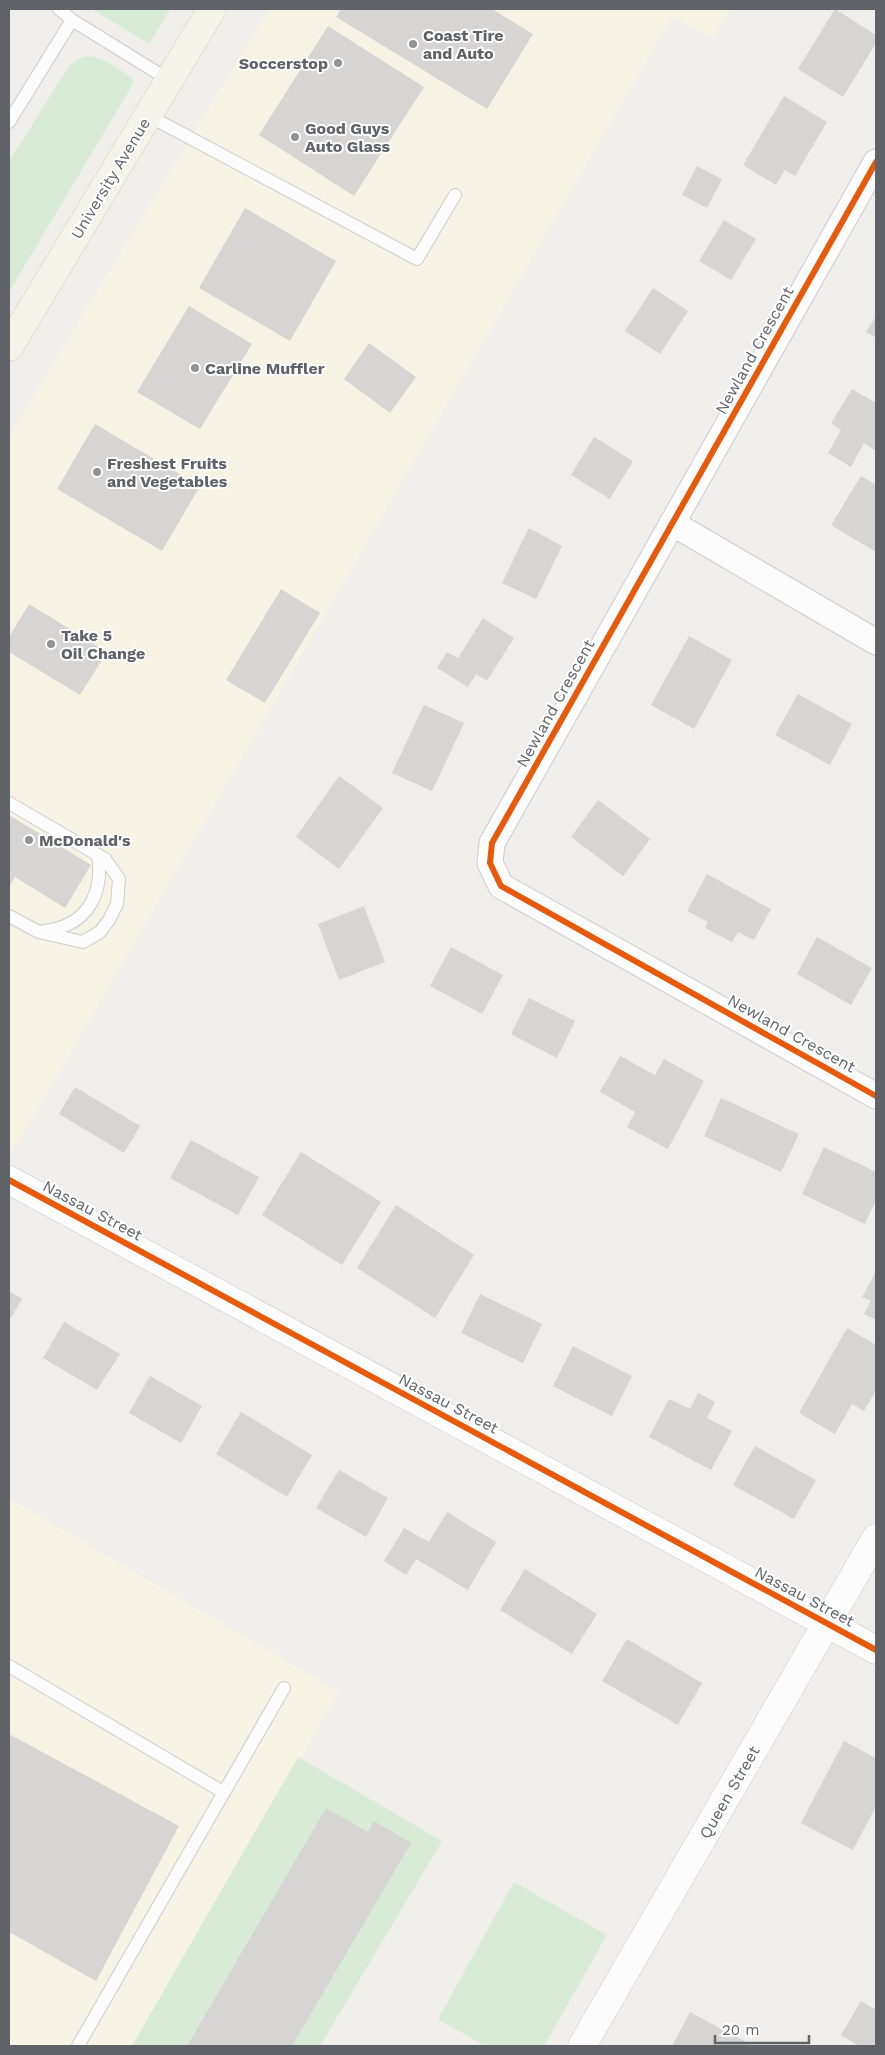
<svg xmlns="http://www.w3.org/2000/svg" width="885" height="2055" font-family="'Work Sans',sans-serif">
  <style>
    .commercial { fill: #f7f3e4 }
    .green { fill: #d8ebd6 }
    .building { fill: #d6d5d3 }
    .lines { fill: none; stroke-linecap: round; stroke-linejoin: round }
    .lane-casing { stroke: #cbcccc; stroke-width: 14 }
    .street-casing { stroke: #cbcccc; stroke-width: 27 }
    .secondary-casing { stroke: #cacacb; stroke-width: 29 }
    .primary-casing { stroke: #d7ceb8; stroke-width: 29 }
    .lane { stroke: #fdfcfc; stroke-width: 12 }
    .street { stroke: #fdfcfc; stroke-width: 25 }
    .secondary { stroke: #fdfcfc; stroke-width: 28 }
    .primary { stroke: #f4f2e9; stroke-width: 28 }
    .cycleway-casing { stroke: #fff; stroke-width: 9 }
    .cycleway { stroke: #e8590c; stroke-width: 6 }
    .poi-dot { fill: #919496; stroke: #fff; stroke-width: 2 }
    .labels { text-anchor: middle; stroke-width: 4; stroke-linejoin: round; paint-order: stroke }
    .poi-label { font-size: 16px; font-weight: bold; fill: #5f6368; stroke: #fff; text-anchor: start }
    .street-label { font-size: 16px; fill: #5f6368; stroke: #fff }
  </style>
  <rect width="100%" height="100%" fill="#efeeea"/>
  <!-- commercial -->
  <g class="commercial">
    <path d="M 269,9 L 731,9 L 713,37 L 672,17 L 13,1152 L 9,1150 L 9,436 Z"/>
    <path d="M 9,1498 L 339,1692 L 135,2046 L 9,2046 Z"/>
  </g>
  <!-- green -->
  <g class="green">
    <path d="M 92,9 L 170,9 L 149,44 Z"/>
    <path d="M 87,56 C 102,57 124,70 134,82 L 9,292 L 9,162 L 69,66 L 80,58 Z"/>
    <path d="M 298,1757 L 442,1841 L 320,2046 L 132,2046 Z"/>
    <path d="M 514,1882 L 607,1935 L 544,2046 L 485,2046 L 438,2019 Z"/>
  </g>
  <!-- building -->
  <g class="building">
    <path d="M 341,9 L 492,9 L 533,34 L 487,109 L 336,17 Z"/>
    <path d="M 835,9 L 876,35 L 876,43 L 843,97 L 798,69 Z"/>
    <path d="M 328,26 L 424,87 L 354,196 L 259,135 Z"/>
    <path d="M 784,96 L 827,122 L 795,176 L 785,170 L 776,185 L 743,165 Z"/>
    <path d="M 697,166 L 722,179 L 707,208 L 682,195 Z"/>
    <path d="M 245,208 L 336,261 L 290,341 L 199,288 Z"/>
    <path d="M 724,220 L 756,239 L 731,280 L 699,261 Z"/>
    <path d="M 653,288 L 688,311 L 660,354 L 625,331 Z"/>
    <path d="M 189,306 L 252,344 L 200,429 L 137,392 Z"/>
    <path d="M 876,316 L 876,338 L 866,332 Z"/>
    <path d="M 369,343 L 416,377 L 390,413 L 344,379 Z"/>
    <path d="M 852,389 L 876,403 L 876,451 L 864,443 L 851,467 L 828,453 L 841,430 L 831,423 Z"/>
    <path d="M 95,424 L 200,486 L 162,551 L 57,489 Z"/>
    <path d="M 594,437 L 633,461 L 610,499 L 571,475 Z"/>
    <path d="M 861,476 L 876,485 L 876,552 L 831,525 Z"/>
    <path d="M 529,528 L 562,546 L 536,599 L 502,583 Z"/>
    <path d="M 281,589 L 320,613 L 265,703 L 226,680 Z"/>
    <path d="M 29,604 L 107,652 L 80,695 L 9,652 L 9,637 Z"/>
    <path d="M 483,618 L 514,638 L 487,681 L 476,674 L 468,687 L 437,668 L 447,652 L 458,658 Z"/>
    <path d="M 689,636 L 732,660 L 694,729 L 651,705 Z"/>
    <path d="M 798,694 L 852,724 L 830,765 L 775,735 Z"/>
    <path d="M 424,705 L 464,723 L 432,791 L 392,773 Z"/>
    <path d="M 339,776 L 383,808 L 339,869 L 296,837 Z"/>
    <path d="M 598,800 L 650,839 L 623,876 L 571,837 Z"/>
    <path d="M 9,815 L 91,865 L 65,908 L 15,877 L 9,887 Z"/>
    <path d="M 707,874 L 771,909 L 754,940 L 738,932 L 732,942 L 705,928 L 708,922 L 687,911 Z"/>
    <path d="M 364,906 L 385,962 L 339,980 L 318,924 Z"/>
    <path d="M 817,937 L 872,968 L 851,1005 L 797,974 Z"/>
    <path d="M 451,947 L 503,975 L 482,1014 L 430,986 Z"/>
    <path d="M 529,998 L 575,1021 L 557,1058 L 511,1034 Z"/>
    <path d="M 620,1056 L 655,1075 L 664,1059 L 704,1081 L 668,1149 L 627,1127 L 635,1112 L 600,1092 Z"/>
    <path d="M 75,1087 L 140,1126 L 124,1153 L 59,1114 Z"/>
    <path d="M 721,1098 L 799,1134 L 781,1172 L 704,1136 Z"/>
    <path d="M 191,1140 L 259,1177 L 238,1215 L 170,1178 Z"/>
    <path d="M 824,1147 L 876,1172 L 876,1200 L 865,1224 L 802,1194 Z"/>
    <path d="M 301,1152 L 381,1202 L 342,1265 L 262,1215 Z"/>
    <path d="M 396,1205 L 474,1255 L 435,1318 L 357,1268 Z"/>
    <path d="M 876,1272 L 876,1320 L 864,1314 L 871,1301 L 862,1297 Z"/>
    <path d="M 9,1291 L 22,1299 L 9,1321 Z"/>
    <path d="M 480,1294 L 542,1324 L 523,1363 L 461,1333 Z"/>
    <path d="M 64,1322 L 120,1354 L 97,1390 L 43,1358 Z"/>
    <path d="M 847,1328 L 876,1345 L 876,1390 L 864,1411 L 852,1404 L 835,1434 L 799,1413 Z"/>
    <path d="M 573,1346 L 632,1376 L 612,1416 L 553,1386 Z"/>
    <path d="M 150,1376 L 202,1406 L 181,1443 L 129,1413 Z"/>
    <path d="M 698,1393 L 715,1402 L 707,1418 L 732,1431 L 711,1470 L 649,1437 L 669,1399 L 690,1409 Z"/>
    <path d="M 241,1412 L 312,1455 L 287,1497 L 216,1454 Z"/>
    <path d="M 755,1446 L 816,1480 L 794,1519 L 733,1485 Z"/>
    <path d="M 339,1470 L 388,1498 L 366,1537 L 316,1508 Z"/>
    <path d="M 447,1512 L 496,1542 L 468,1590 L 416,1559 L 406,1575 L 384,1561 L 404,1528 L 429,1542 Z"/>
    <path d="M 525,1569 L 597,1614 L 572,1654 L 500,1610 Z"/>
    <path d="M 627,1639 L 702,1683 L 678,1725 L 602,1681 Z"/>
    <path d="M 9,1734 L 179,1826 L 96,1981 L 9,1932 Z"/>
    <path d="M 844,1741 L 876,1758 L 876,1806 L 853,1850 L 801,1823 Z"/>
    <path d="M 326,1808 L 368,1832 L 374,1821 L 411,1843 L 292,2046 L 187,2046 Z"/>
    <path d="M 861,2001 L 876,2010 L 876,2046 L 859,2046 L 841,2035 Z"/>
    <path d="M 690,2012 L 753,2046 L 672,2046 Z"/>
  </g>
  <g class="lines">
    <!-- lane casing -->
    <g class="lane-casing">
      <g id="lane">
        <path d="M 59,9 L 72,20 L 169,80"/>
        <path d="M 147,115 L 417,259 L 455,195"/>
        <path d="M 9,122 L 72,20"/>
        <path d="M 9,803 L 105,859 L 119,879 L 117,904 L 109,920 L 100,932 L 83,942 L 39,932 L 9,916"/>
        <path d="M 44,931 C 86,926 104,896 98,855"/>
        <path d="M 9,1666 L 223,1792"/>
        <path d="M 78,2046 L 284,1688"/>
      </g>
    </g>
    <!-- street casing -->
    <g class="street-casing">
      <g id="street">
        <path d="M 876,162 L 492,843 L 490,863 L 501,886 L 876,1096"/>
        <path d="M 672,523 L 876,642"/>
      </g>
    </g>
    <!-- secondary casing -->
    <g class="secondary-casing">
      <g id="secondary">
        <path d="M 9,1180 L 876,1650"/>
        <path d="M 582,2046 L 876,1538"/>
      </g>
    </g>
    <!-- primary casing -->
    <g class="primary-casing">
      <path id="primary" d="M 9,347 L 212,9"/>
    </g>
    <!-- lane -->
    <use href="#lane" class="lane"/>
    <!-- street -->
    <use href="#street" class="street"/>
    <!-- secondary -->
    <use href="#secondary" class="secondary"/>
    <!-- primary -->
    <use href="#primary" class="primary"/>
    <!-- cycleway casing -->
    <g class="cycleway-casing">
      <g id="cycleway">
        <path d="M 876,162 L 492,843 L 490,863 L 501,886 L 876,1096"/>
        <path d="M 9,1180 L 876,1650"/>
      </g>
    </g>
    <!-- cycleway -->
    <use href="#cycleway" class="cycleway"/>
  </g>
  <!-- markers -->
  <g class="poi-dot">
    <circle cx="413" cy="44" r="5"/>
    <circle cx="338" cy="63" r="5"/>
    <circle cx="295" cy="137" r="5"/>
    <circle cx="195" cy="368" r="5"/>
    <circle cx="97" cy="472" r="5"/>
    <circle cx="51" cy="644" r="5"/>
    <circle cx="29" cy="840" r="5"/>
  </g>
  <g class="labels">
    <!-- poi labels -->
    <g class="poi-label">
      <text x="423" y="41">Coast Tire<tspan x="423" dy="18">and Auto</tspan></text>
      <text x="328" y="69" text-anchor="end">Soccerstop</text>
      <text x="305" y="134">Good Guys<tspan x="305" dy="18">Auto Glass</tspan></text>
      <text x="205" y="374">Carline Muffler</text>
      <text x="107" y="469">Freshest Fruits<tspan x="107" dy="18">and Vegetables</tspan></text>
      <text x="61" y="641">Take 5<tspan x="61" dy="18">Oil Change</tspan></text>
      <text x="39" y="846">McDonald's</text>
    </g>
    <!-- street labels -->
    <g class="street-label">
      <text transform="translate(110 178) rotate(-59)" y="6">University Avenue</text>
      <text transform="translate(754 350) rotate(-61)" y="6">Newland Crescent</text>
      <text transform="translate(555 703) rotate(-61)" y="6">Newland Crescent</text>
      <text transform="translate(792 1033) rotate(29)" y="6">Newland Crescent</text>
      <text transform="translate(93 1210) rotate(28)" y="6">Nassau Street</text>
      <text transform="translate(449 1403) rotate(28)" y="6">Nassau Street</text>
      <text transform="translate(805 1596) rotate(28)" y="6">Nassau Street</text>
      <text transform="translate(729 1792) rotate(-60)" y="6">Queen Street</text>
    </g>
  </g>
  <!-- border -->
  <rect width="885" height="2055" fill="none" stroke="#5f6368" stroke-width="20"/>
  <!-- scale -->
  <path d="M715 2035v8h94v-8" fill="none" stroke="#5f6368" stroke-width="2.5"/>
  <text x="722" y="2035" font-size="15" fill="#5f6368" stroke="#ffffff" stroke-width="4" paint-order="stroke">20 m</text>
</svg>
